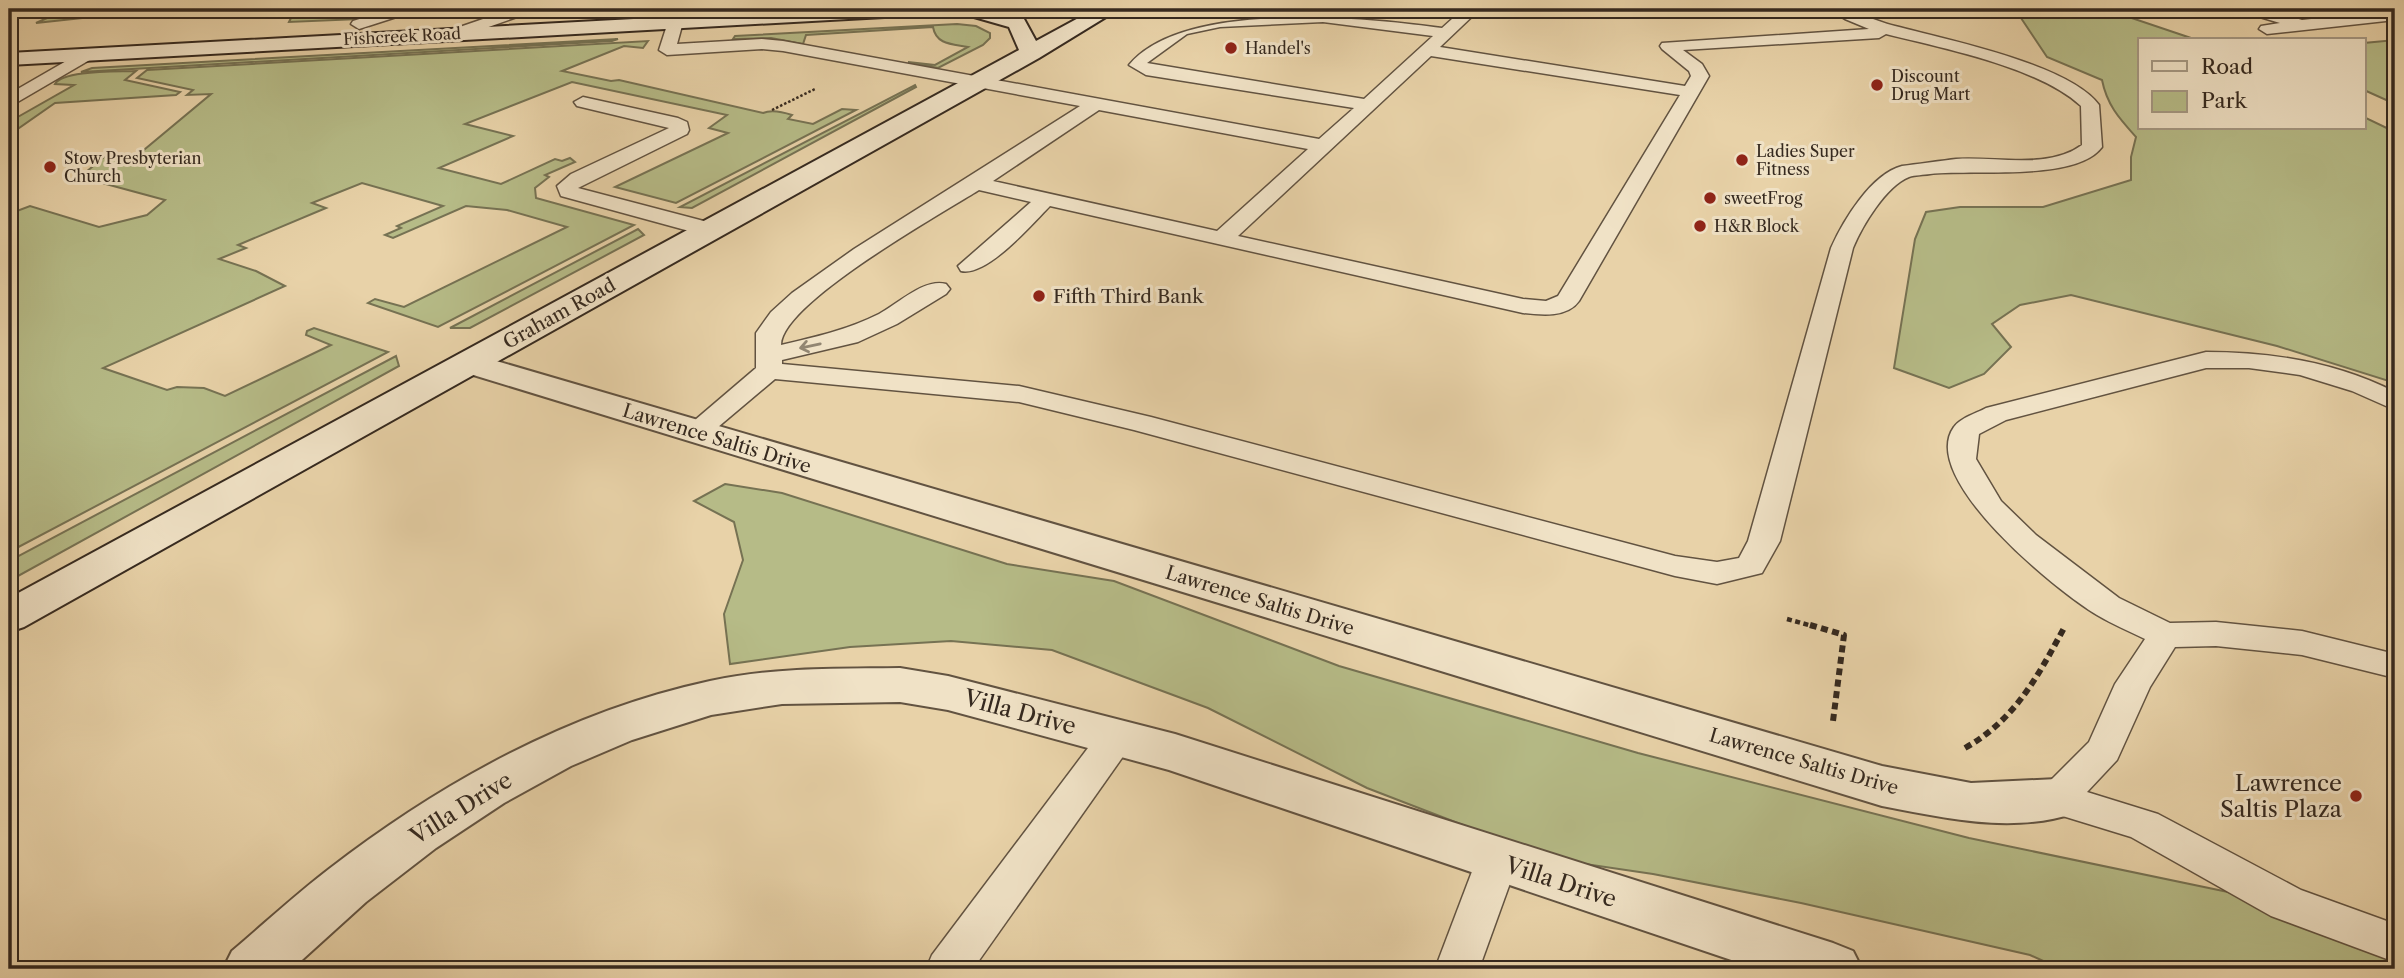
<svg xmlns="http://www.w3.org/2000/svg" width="2404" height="978" font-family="'Libre Caslon Text',serif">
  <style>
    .green { fill: #b6bb87; stroke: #767253; stroke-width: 2 }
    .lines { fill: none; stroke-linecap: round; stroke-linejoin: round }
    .lane-casing { stroke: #625341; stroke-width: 3 }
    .street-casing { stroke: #625341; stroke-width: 4 }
    .secondary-casing { stroke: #35291f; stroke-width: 4 }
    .path-far2 { stroke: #35291f; stroke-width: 2.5; stroke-dasharray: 2.5 2; stroke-linecap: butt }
    .path-far1 { stroke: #35291f; stroke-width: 4.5; stroke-dasharray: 5 3.5; stroke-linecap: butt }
    .path { stroke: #35291f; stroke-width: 6; stroke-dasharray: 7 4.5; stroke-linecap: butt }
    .lane { fill: #f0e2c6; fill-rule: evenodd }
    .street { fill: #f0e2c6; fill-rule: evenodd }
    .secondary { fill: #f0e2c6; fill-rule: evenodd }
    .oneway { stroke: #928672 }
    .poi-dot { fill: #8f2418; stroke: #f0e2c6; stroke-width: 2.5 }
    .labels { text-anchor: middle; stroke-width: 6; stroke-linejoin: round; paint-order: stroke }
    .far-street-label { font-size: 16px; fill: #35291f; stroke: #f0e2c6 }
    .far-poi-label { font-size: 16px; fill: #35291f; stroke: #f0e2c6; text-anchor: start }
    .poi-label { font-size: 19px; fill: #35291f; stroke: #f0e2c6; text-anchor: start }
    .street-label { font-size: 19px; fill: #35291f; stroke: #f0e2c6 }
    .near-street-label { font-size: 23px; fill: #35291f; stroke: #f0e2c6 }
    .near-poi-label { font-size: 23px; fill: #35291f; stroke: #f0e2c6; text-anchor: end }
  </style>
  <rect width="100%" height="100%" fill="#e8d2a8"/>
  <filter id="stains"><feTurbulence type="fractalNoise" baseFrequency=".00286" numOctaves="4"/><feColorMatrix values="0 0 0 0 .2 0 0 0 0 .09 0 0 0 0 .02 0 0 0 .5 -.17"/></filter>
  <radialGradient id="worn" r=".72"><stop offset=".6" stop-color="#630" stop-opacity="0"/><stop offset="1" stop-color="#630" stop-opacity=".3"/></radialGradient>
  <!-- green -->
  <g class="green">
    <path d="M 67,9 L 166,9 L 36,23 Z"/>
    <path d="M 287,9 L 494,9 L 479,14 L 289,22 L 294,12 Z"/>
    <path d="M 2015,9 L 2105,9 L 2197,40 L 2140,40 L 2140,128 L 2364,128 L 2364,117 L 2395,132 L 2395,383 L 2277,346 L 2071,295 L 2020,305 L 1992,324 L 2011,347 L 1984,374 L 1949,388 L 1894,368 L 1915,239 L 1926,212 L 1960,207 L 2043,207 L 2131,180 L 2131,157 L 2136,137 C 2119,118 2107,105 2102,80 L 2047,57 Z"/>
    <path d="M 957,24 L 976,26 L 990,33 L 990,38 L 983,45 L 938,68 L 908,62 L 935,65 L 968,47 C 953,44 936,45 933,27 L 806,35 L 803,44 L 771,38 L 733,39 L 735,36 Z"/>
    <path d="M 618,39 L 612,41 L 81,72 L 92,68 Z"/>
    <path d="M 2395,40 L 2395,104 L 2364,90 L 2364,43 Z"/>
    <path d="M 648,41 L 643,48 L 624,46 L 562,71 L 611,81 L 619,80 L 763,113 C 772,109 783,112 792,115 L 788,119 L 813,124 L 842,109 L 856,110 L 676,203 L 615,187 L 728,133 L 709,128 L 727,115 L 572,82 L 465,124 L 513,136 L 439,168 L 501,184 L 555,159 L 562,161 L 570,158 L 575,162 L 545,175 L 549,177 L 535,188 L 536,198 L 634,225 L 438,327 L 368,303 L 375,299 L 404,307 L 567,227 L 507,210 L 466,206 L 393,238 L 385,235 L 401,228 L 397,226 L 443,206 L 362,183 L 312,203 L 326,208 L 238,245 L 246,248 L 219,259 L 256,271 L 285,286 L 103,368 L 167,390 L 177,387 L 204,388 L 225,396 L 331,345 L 306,335 L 307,331 L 314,328 L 388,352 L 9,552 L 9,214 L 30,206 L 99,227 L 147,215 L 165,200 L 80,177 L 104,157 L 139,154 L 211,94 L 187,95 L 193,90 L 137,78 L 147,70 Z"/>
    <path d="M 136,71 L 125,80 L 180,92 L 176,95 L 55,103 L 9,135 L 9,122 L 74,85 L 55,84 C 63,70 117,72 136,71 Z"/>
    <path d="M 915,85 L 916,87 L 692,208 L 680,207 Z"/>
    <path d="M 638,229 L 644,235 L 470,328 L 450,328 Z"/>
    <path d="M 396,356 L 399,366 L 9,581 L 9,561 Z"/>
    <path d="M 725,484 L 782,493 L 1007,564 L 1114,581 L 1339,666 L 1638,753 L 1969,838 L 2228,892 L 2395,951 L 2395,969 L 2061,969 L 2030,955 L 1801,903 L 1653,874 L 1551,859 L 1367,788 L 1208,708 L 1052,650 L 951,641 L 850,647 L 730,664 L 724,614 L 743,560 L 734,522 L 694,501 Z"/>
  </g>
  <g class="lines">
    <!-- lane casing -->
    <g class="lane-casing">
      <g id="lane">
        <path d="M 392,9 L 415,9 L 412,12 L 359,29 L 351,24 L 353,21 Z"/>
        <path d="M 512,9 L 534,9 L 531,12 L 463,36 L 451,36 L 449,33 L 451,30 Z"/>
        <path d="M 1463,9 L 1480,9 L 1440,47 L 1685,86 L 1691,76 L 1689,71 L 1662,49 L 1660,46 L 1662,43 L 1869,29 L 1845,19 L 1828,9 C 1852,8 1872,20 1895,26 C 1944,39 2069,64 2099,105 L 2102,147 C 2076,182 1973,169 1930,174 C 1924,175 1915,175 1909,177 C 1886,186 1862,226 1853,248 L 1780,541 L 1762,573 L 1717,584 L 1675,576 L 1134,430 L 1019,402 L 775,379 L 705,438 L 695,440 L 685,438 L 681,432 L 756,368 L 756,333 L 771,312 L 792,293 L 854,249 L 1080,106 L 783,51 L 762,49 L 667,55 L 659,50 L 669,19 L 675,17 L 683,22 L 677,44 L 762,39 L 783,41 L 1319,139 L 1354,108 L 1146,75 L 1129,65 C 1182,0 1362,17 1442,28 ZM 1323,22 L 1433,36 L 1364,99 L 1147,63 L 1187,34 L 1220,27 ZM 1886,34 C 1942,48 2039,67 2081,106 L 2082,145 C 2048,170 1996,156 1956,159 C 1938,161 1920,164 1902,166 C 1871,174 1843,221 1831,248 L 1748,541 L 1739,558 L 1717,562 L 1675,556 L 1151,417 L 1019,386 L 782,364 L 782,360 L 858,342 L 897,324 L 946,294 L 950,289 L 946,284 C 924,278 898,304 879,314 C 847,330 815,337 781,345 C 781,303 941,214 979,190 L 1031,202 L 958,266 L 961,271 C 987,277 1032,224 1050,206 L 1523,313 C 1541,315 1567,318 1579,301 L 1709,76 L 1702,64 L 1683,50 L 1879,38 ZM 1431,56 L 1680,95 L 1558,296 L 1546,301 L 1523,299 L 1238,236 ZM 1099,110 L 1308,149 L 1217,231 L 993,181 Z"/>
        <path d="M 2240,9 L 2264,9 L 2302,20 L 2395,10 L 2395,20 L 2267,34 L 2259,29 L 2261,26 L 2280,23 L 2243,12 Z"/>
        <path d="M 87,49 L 95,54 L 93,58 L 9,107 L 9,94 Z"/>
        <path d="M 583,97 L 678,118 L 687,122 L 689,130 L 687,134 L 578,188 L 719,225 L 722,230 L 719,235 L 711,237 L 561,196 L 557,186 L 571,174 L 669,128 L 577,106 L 574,102 Z"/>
        <path d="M 2206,352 C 2271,352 2336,362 2395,392 L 2395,410 L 2352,391 L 2300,375 L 2249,368 L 2206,368 L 2006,420 L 1979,434 L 1976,459 L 2001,501 L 2036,535 L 2119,598 L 2170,623 L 2216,622 L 2302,631 L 2395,654 L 2395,678 L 2302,655 L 2216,646 L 2175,647 L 2150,687 L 2117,760 L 2087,792 L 2158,814 L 2301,890 L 2395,924 L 2395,962 L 2271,916 L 2131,837 L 2043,810 L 2037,799 L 2043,788 L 2089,742 L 2115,684 L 2145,639 C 2129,631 2112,624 2097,615 C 2058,592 1917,478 1954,427 C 1960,418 1977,413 1986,408 Z"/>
        <path d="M 1116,724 L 1129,728 L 1135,738 L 1129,748 L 973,969 L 926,969 L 932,955 L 1103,728 Z"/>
        <path d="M 1497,844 L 1512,849 L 1518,861 L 1479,969 L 1435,969 L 1476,861 L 1482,849 Z"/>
      </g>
    </g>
    <!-- street casing -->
    <g class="street-casing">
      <g id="street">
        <path d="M 469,353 L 1882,766 L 1971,783 L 2057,779 L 2075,785 L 2082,799 L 2075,813 C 2012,834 1945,818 1882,806 L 457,370 L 452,363 L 457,356 Z"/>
        <path d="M 900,668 L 948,676 L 1175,734 L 1833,943 L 1853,951 L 1862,969 L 1758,969 L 1169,770 L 948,710 L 900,702 L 782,704 L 711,715 L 632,740 L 571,766 L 504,803 L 436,848 L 366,902 L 292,969 L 223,969 L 232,951 C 264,924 295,895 329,869 C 442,782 570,711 710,681 C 773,667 837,669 900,668 Z"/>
      </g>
    </g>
    <!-- secondary casing -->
    <g class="secondary-casing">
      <g id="secondary">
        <path d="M 817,9 L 931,9 L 921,15 L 9,65 L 9,53 Z"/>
        <path d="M 957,9 L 988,9 L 1024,19 L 1036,41 L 1095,9 L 1119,9 L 1039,58 L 24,627 L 9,632 L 9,598 L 1019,50 L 1009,27 L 960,13 Z"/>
      </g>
    </g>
    <!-- path-far2 -->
    <path class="path-far2" d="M 772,110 L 815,89"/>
    <!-- path-far1 -->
    <path class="path-far1" d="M 1787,619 L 1816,627"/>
    <!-- path -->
    <g class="path">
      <path d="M 1810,625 L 1844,635 L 1833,721"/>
      <path d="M 1965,748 C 2015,720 2038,676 2064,628"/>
    </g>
    <!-- lane -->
    <use href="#lane" class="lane"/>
    <!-- street -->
    <use href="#street" class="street"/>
    <!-- secondary -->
    <use href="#secondary" class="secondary"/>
  </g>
  <!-- one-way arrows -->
  <defs><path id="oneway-shaft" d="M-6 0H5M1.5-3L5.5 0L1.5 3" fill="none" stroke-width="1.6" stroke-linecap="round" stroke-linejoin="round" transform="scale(1.75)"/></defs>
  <use class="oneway" href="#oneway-shaft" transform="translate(810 346) rotate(168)"/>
  <!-- markers -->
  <g class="poi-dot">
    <circle cx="1231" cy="48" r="7"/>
    <circle cx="1877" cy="85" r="7"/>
    <circle cx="1742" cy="160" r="7"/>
    <circle cx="50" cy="167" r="7"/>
    <circle cx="1710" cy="198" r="7"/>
    <circle cx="1700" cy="226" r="7"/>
    <circle cx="1039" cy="296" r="7"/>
    <circle cx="2356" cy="796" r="7"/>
  </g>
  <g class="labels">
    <!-- far-street labels -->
    <g class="far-street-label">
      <text transform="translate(402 36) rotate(-3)" y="6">Fishcreek Road</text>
    </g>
    <!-- far-poi labels -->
    <g class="far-poi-label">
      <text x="1245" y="54">Handel's</text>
      <text x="1891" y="82">Discount<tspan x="1891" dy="18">Drug Mart</tspan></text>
      <text x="1756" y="157">Ladies Super<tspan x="1756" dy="18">Fitness</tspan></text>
      <text x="64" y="164">Stow Presbyterian<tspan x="64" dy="18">Church</tspan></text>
      <text x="1724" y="204">sweetFrog</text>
      <text x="1714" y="232">H&amp;R Block</text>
    </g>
    <!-- poi labels -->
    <g class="poi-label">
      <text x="1053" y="303">Fifth Third Bank</text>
    </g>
    <!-- street labels -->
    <g class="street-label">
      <text transform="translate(559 313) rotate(-29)" y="7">Graham Road</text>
      <text transform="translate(717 438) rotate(17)" y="7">Lawrence Saltis Drive</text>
      <text transform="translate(1260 600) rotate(17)" y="7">Lawrence Saltis Drive</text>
      <text transform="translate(1804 761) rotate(16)" y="7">Lawrence Saltis Drive</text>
    </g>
    <!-- near-street labels -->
    <g class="near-street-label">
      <text transform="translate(1020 712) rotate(15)" y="8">Villa Drive</text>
      <text transform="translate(461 808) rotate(-32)" y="8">Villa Drive</text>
      <text transform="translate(1561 882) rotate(18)" y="8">Villa Drive</text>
    </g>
    <!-- near-poi labels -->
    <g class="near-poi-label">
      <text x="2342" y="791">Lawrence<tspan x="2342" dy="26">Saltis Plaza</tspan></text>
    </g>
  </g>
  <!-- margin -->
  <rect width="2404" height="978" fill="none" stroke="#e8d2a8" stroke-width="35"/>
  <rect x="10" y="10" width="2383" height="957" fill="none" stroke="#35291f" stroke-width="3.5"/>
  <rect x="18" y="18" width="2369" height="943" fill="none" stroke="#35291f" stroke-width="2"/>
  <!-- legend -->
  <rect x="2138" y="38" width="228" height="91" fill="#f0e2c6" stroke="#a59883" stroke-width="2"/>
  <rect x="2152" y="61" width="35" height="10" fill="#f0e2c6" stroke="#a59883" stroke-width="2"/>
  <text x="2201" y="74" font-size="21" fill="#35291f">Road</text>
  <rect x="2152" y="91" width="35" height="21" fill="#b6bb87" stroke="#a59883" stroke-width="2"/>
  <text x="2201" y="108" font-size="21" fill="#35291f">Park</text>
  <rect width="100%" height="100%" filter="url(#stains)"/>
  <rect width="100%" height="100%" fill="url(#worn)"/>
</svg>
